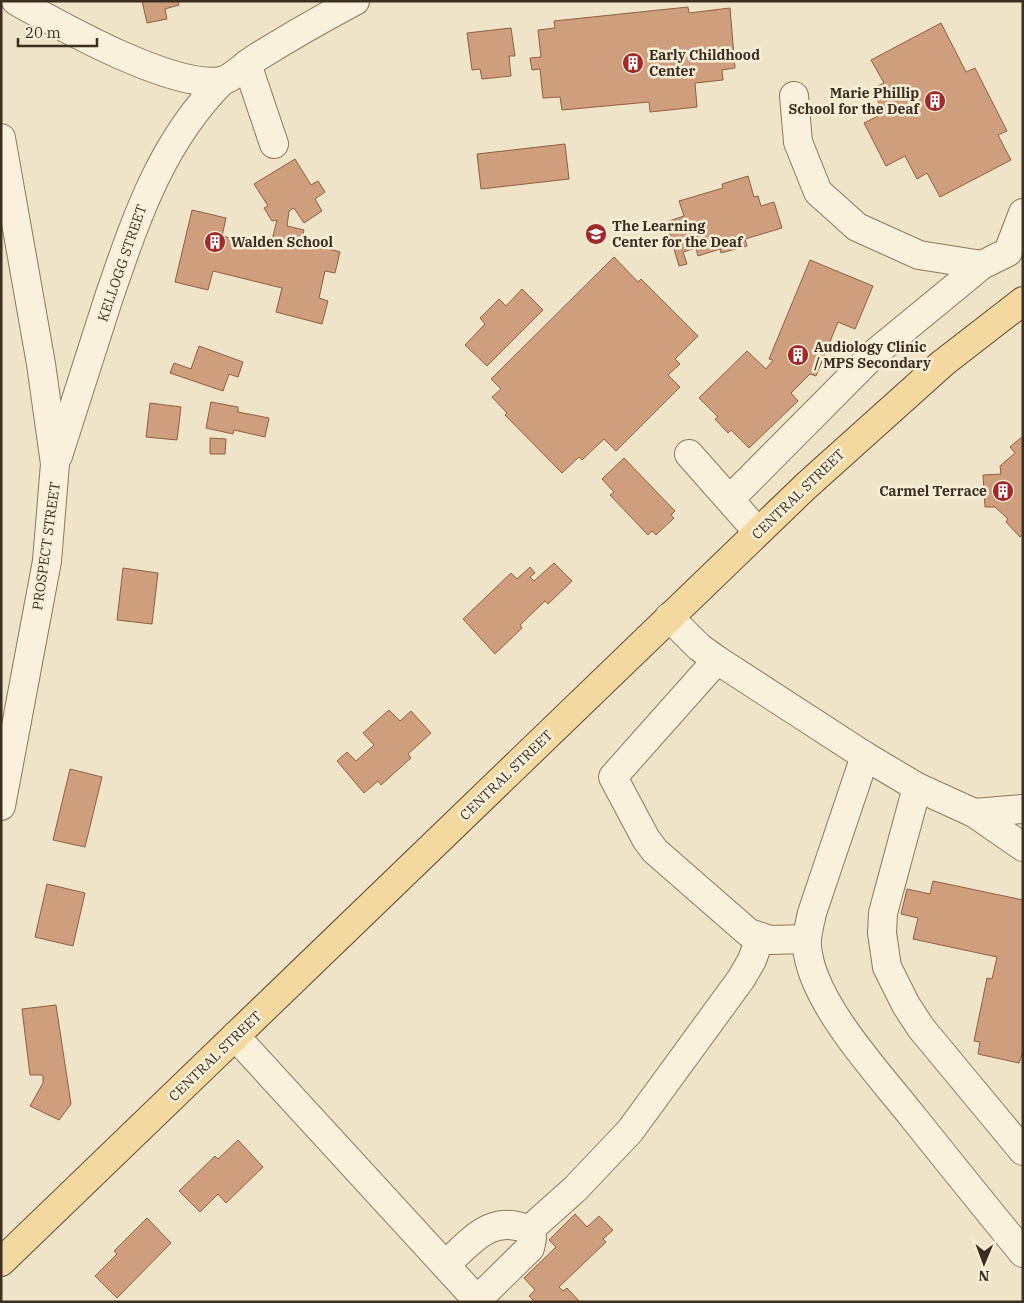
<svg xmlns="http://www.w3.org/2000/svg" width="1024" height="1303" font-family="'IBM Plex Serif',serif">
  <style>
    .building { fill: #cf9f7d; stroke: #8d5f41 }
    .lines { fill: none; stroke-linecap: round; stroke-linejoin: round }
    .minor-casing { stroke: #8d765c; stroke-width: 30 }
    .major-casing { stroke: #5b4430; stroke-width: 30 }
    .minor { stroke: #faf1dc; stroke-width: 28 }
    .major { stroke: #f3d9a0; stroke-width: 28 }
    .labels { text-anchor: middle; stroke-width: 5; stroke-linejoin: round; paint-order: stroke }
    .poi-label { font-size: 14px; font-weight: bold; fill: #3d2e20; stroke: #f7eed8; text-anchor: start }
    .street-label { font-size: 14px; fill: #3d2e20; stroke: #f7eed8 }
  </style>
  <rect width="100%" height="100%" fill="#f0e4c8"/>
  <!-- building -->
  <g class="building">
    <path d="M 142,1 L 178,1 L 179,5 L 165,9 L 167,19 L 147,23 Z"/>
    <path d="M 688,7 L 689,13 L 730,8 L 735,68 L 722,70 L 723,80 L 695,83 L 697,107 L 650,112 L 649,102 L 562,110 L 560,97 L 543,98 L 540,69 L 532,70 L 530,58 L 541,57 L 538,30 L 555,28 L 554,21 Z"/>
    <path d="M 941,23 L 966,72 L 975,68 L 1007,131 L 998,135 L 1011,160 L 940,197 L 927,173 L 917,179 L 905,156 L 886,166 L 864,123 L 884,113 L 872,89 L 884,83 L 871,60 Z"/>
    <path d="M 511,28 L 515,56 L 509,56 L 511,76 L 482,79 L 480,69 L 472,70 L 467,33 Z"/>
    <path d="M 565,144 L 569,179 L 481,189 L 477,154 Z"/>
    <path d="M 295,159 L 311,185 L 318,181 L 325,192 L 315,199 L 322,211 L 304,223 L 294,208 L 289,211 L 287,226 L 304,230 L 302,239 L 327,245 L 326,248 L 340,252 L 335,273 L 325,271 L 319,298 L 328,301 L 322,324 L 276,312 L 282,288 L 213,271 L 208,290 L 175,282 L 192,210 L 226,218 L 222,236 L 270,248 L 277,220 L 272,221 L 264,208 L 268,206 L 254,184 Z"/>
    <path d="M 748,176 L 754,197 L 758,196 L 761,206 L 774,202 L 782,228 L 745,239 L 747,246 L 721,253 L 720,249 L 698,256 L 696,248 L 683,252 L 687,264 L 679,266 L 666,222 L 684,216 L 679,201 L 723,188 L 722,184 Z"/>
    <path d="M 614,257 L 638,282 L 641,279 L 698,336 L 675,359 L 680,364 L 668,375 L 680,387 L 616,451 L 604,439 L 582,460 L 579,457 L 562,473 L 505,415 L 507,413 L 492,397 L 501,389 L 491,379 Z"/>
    <path d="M 810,260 L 873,286 L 855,329 L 838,322 L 816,376 L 810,374 L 791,393 L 798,401 L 749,448 L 731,430 L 728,433 L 715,419 L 718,417 L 699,398 L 747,351 L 766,369 L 773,360 L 769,359 Z"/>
    <path d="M 522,289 L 543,310 L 487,366 L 465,345 L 485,324 L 480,318 L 499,299 L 506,306 Z"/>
    <path d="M 199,346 L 243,362 L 238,377 L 229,374 L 223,391 L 170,373 L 174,363 L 191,369 Z"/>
    <path d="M 211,402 L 238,407 L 238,412 L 269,418 L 265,437 L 234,430 L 233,434 L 206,428 Z"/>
    <path d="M 150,403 L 181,407 L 177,440 L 146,437 Z"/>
    <path d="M 1023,436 L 1023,534 L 1020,537 L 1006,522 L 1008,519 L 995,507 L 985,507 L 983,475 L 1001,474 L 1000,466 L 1015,453 L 1010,447 Z"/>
    <path d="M 210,438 L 226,439 L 225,454 L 210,454 Z"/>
    <path d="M 624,458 L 675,511 L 671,515 L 674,518 L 656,535 L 652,531 L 648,535 L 610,495 L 614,492 L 602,479 Z"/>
    <path d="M 554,563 L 572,581 L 548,604 L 545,601 L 520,625 L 522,628 L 495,654 L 463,619 L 511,573 L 517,579 L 530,567 L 535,573 L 530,577 L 534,581 Z"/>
    <path d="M 123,568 L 158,573 L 152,624 L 117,620 Z"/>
    <path d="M 389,710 L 400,721 L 411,711 L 431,733 L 408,754 L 411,758 L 381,785 L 378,781 L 364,793 L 337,761 L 347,752 L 356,761 L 374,745 L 363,733 Z"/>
    <path d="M 70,769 L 102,777 L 85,847 L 53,840 Z"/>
    <path d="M 933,881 L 1023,900 L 1023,1052 L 1019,1063 L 978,1054 L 980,1042 L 974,1041 L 987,978 L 992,979 L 997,957 L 913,939 L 918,918 L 901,914 L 907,889 L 930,894 Z"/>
    <path d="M 47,884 L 85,893 L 73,946 L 35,937 Z"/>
    <path d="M 56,1005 L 71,1104 L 59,1120 L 30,1106 L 43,1083 L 43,1075 L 30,1075 L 22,1009 Z"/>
    <path d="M 238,1140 L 263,1167 L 226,1203 L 218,1194 L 200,1212 L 179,1191 L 215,1156 L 218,1159 Z"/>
    <path d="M 575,1214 L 587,1227 L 599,1216 L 613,1230 L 603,1239 L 606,1242 L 559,1287 L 563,1291 L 567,1288 L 580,1302 L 535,1302 L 529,1296 L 535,1290 L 524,1278 L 556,1247 L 549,1240 Z"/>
    <path d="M 147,1218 L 171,1243 L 117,1298 L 95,1276 L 117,1254 L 114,1251 Z"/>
  </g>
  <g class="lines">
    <!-- minor casing -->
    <g class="minor-casing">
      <g id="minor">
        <path d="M 16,1 C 61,26 172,89 221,81 C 232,79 246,64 256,58 C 288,38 321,19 355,1"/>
        <path d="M 247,64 L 274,144"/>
        <path d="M 794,96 L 798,142 L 818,192 L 857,227 L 919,255 L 982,265"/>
        <path d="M 1,138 L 41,364 L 55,464 L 47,561 L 1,806"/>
        <path d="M 689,454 L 758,532"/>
        <path d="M 58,456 C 75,403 92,350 109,297 C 137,216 161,143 222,81"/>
        <path d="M 730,499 L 875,353 L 982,265 L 1008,252 L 1023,213"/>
        <path d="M 669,617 L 699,647 L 717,660 L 865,756 L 917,787 L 974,813 L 1023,847"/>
        <path d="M 717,660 L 613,777 L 646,839 L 655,851 L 749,933 L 770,940 L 807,939"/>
        <path d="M 865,756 L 812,913 C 809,927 805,940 808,954 C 817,1008 879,1074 913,1117 C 949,1162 986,1208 1023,1253"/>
        <path d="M 917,787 L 883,913 L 882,933 L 887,967 L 906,1005 L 921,1028 L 1023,1151"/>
        <path d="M 974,813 L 1023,809"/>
        <path d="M 235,1036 L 479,1302"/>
        <path d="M 529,1230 L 575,1189 L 630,1131 L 741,979 L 752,960 L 760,938"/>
        <path d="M 446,1264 C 472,1241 491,1213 529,1230 L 532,1238 L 530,1248 L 477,1300"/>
      </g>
    </g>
    <!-- major casing -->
    <g class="major-casing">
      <path id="major" d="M 1,1262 L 806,486 L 943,363 L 1023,301"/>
    </g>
    <!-- minor -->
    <use href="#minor" class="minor"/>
    <!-- major -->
    <use href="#major" class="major"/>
  </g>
  <!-- icons -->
  <defs>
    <g id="building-disc" transform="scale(1.125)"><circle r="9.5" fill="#9e2a2b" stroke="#f7eed8"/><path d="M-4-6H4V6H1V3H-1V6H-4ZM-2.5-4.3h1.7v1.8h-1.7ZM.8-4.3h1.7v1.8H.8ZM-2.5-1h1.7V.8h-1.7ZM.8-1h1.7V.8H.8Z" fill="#fff"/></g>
    <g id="school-disc" transform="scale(1.125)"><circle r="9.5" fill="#9e2a2b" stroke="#f7eed8"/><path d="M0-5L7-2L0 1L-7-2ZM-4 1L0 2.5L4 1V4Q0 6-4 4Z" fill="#fff"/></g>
  </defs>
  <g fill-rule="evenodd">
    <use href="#building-disc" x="633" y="63"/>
    <use href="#building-disc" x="935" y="101"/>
    <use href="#school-disc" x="596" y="234"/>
    <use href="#building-disc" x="215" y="242"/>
    <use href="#building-disc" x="798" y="355"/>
    <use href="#building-disc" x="1003" y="491"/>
  </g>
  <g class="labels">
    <!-- poi labels -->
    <g class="poi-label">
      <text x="649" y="60">Early Childhood<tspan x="649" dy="16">Center</tspan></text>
      <text x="919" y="98" text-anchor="end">Marie Phillip<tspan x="919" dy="16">School for the Deaf</tspan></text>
      <text x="612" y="231">The Learning<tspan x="612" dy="16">Center for the Deaf</tspan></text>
      <text x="231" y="247">Walden School</text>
      <text x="814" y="352">Audiology Clinic<tspan x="814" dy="16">/ MPS Secondary</tspan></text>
      <text x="987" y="496" text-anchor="end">Carmel Terrace</text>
    </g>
    <!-- street labels -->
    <g class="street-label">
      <text transform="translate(122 263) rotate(-71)" y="5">KELLOGG STREET</text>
      <text transform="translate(798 494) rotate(-44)" y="5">CENTRAL STREET</text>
      <text transform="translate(46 546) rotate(-82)" y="5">PROSPECT STREET</text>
      <text transform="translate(506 775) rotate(-44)" y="5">CENTRAL STREET</text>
      <text transform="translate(215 1056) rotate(-44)" y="5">CENTRAL STREET</text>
    </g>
  </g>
  <!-- border -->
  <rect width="1024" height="1303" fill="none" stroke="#3d2e20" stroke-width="5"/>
  <!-- north arrow -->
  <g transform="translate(984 1263) rotate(181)" stroke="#f7eed8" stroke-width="4" paint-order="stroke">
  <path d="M0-4L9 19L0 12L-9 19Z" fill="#3d2e20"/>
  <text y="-8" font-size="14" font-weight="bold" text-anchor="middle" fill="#3d2e20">N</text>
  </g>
  <!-- scale -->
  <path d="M18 38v8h79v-8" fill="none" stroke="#3d2e20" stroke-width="2.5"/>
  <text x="25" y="38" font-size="15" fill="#3d2e20" stroke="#f7eed8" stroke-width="4" paint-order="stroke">20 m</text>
</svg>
